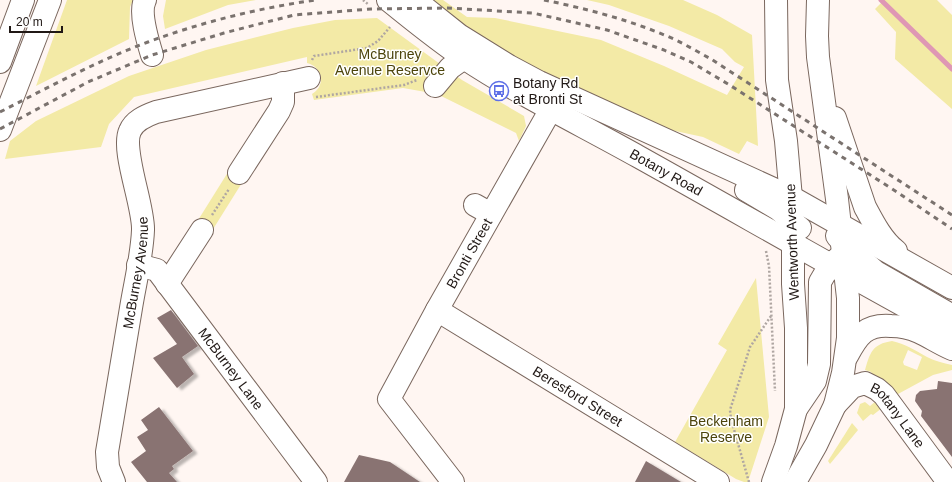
<svg xmlns="http://www.w3.org/2000/svg" width="952" height="482" font-family="Helvetica,sans-serif">
  <style>
    .green { fill: #f3eaa6; fill-rule: evenodd }
    .lines { fill: none; stroke-linecap: round; stroke-linejoin: round }
    .stream { stroke: #df97b4; stroke-width: 5 }
    .building { fill: #897372; filter: url(#shadow) }
    .minor-casing { stroke: #7a675e; stroke-width: 24 }
    .major-casing { stroke: #7a675e; stroke-width: 24 }
    .highway-casing { stroke: #7a675e; stroke-width: 24 }
    .path { stroke: #afa6a2; stroke-width: 2.5; stroke-dasharray: 2 2; stroke-linecap: butt }
    .minor { stroke: #fff; stroke-width: 22 }
    .major { stroke: #fff; stroke-width: 22 }
    .highway { stroke: #fff; stroke-width: 22 }
    .rail { stroke: #7a726e; stroke-width: 3; stroke-dasharray: 5 5; stroke-linecap: butt }
    .labels { text-anchor: middle; stroke-width: 3; stroke-linejoin: round; paint-order: stroke }
    .park-label { font-size: 14px; fill: #4c440b; stroke: #fff }
    .poi-label { font-size: 14px; fill: #201815; stroke: #fff; text-anchor: start }
    .street-label { font-size: 14px; fill: #201815; stroke: #fff }
  </style>
  <defs>
    <filter id="shadow"><feDropShadow dx="4.5" dy="2.5" stdDeviation="1" flood-color="#0004"/></filter>
  </defs>
  <rect width="100%" height="100%" fill="#fff6f2"/>
  <!-- green -->
  <g class="green">
    <path d="M 67,0 L 133,0 L 130,7 L 129,39 L 36,86 Z"/>
    <path d="M 166,0 L 256,0 L 228,5 L 165,29 L 163,16 Z"/>
    <path d="M 424,0 L 443,0 L 467,17 L 495,18 L 601,40 L 664,66 L 727,95 L 744,67 L 735,62 L 722,49 L 669,26 L 609,5 L 587,0 L 683,0 L 717,15 L 752,35 L 758,146 L 747,141 L 739,154 L 703,137 L 657,127 L 536,72 Z"/>
    <path d="M 884,0 L 937,0 L 952,15 L 952,109 L 895,59 L 896,32 L 875,9 Z"/>
    <path d="M 377,18 L 462,80 L 524,116 L 526,126 L 519,141 L 516,133 L 437,94 L 403,88 L 314,100 L 312,94 C 326,86 323,67 307,63 L 307,57 L 134,97 L 109,124 L 101,147 L 5,159 L 10,141 L 36,121 L 129,76 L 206,50 L 293,28 L 335,20 Z"/>
    <path d="M 230,169 L 245,178 L 210,234 L 195,225 Z"/>
    <path d="M 756,278 L 769,417 L 748,482 L 744,482 L 736,479 L 675,442 L 727,350 L 718,344 Z"/>
    <path d="M 892,341 C 905,344 915,350 927,357 C 935,361 943,363 952,365 L 952,370 L 933,375 L 898,394 L 895,399 L 877,382 L 871,372 L 865,370 C 870,353 872,344 892,341 ZM 908,350 L 922,357 L 917,370 L 904,365 L 903,362 Z"/>
    <path d="M 876,401 L 882,408 L 873,415 L 871,414 L 863,421 L 857,413 L 860,404 L 865,402 L 870,406 Z"/>
    <path d="M 852,423 L 858,430 L 830,464 L 828,461 Z"/>
  </g>
  <g class="lines">
    <!-- stream -->
    <path class="stream" d="M 881,0 L 952,69"/>
  </g>
  <!-- building -->
  <g class="building">
    <path d="M 171,310 L 198,346 L 182,357 L 194,374 L 177,388 L 153,358 L 177,344 L 157,318 Z"/>
    <path d="M 938,381 L 952,383 L 952,457 L 921,416 L 922,411 L 915,401 L 916,395 L 920,391 L 937,389 Z"/>
    <path d="M 159,407 L 193,451 L 172,466 L 174,469 L 169,473 L 177,482 L 147,482 L 131,462 L 146,451 L 137,437 L 148,430 L 141,420 Z"/>
    <path d="M 359,455 L 390,462 L 420,482 L 344,482 Z"/>
    <path d="M 646,461 L 681,482 L 635,482 Z"/>
  </g>
  <g class="lines">
    <!-- minor casing -->
    <g class="minor-casing">
      <g id="minor">
        <path d="M 145,0 C 139,12 148,42 152,55"/>
        <path d="M 435,86 L 450,68 L 464,58"/>
        <path d="M 239,173 L 279,111 L 283,102 L 283,83"/>
        <path d="M 475,205 L 491,214"/>
        <path id="s1" d="M 138,265 L 157,270 L 316,482"/>
        <path d="M 167,284 L 202,230"/>
        <path id="s2" d="M 437,310 L 718,482"/>
        <path id="s3" d="M 835,405 L 852,387 L 865,383 L 877,389 L 884,395 L 948,482"/>
        <path id="s4" d="M 114,482 L 108,467 L 107,452 C 115,404 123,356 131,308 C 135,283 142,256 143,230 C 144,206 121,150 130,131 C 134,121 145,116 156,112 L 309,78"/>
        <path id="s5" d="M 453,482 L 389,399 L 437,310 L 551,109"/>
      </g>
    </g>
    <!-- major casing -->
    <g class="major-casing">
      <g id="major">
        <path id="s6" d="M 388,0 C 413,20 437,40 464,58 C 520,95 580,124 639,157 C 743,215 847,275 952,332"/>
        <path d="M 415,0 L 459,35 L 509,66 L 539,82 L 791,197 L 952,288"/>
        <path d="M 835,118 L 865,207 C 873,222 882,240 896,251"/>
        <path d="M 746,190 L 778,209 L 800,228"/>
        <path d="M 837,236 L 848,248 L 876,272 L 951,315"/>
        <path d="M 847,356 C 858,335 866,324 891,326 C 901,326 910,328 919,332 C 930,337 940,344 952,349"/>
        <path d="M 796,409 L 815,381 L 819,364 L 820,282 L 830,265 L 842,255"/>
        <path d="M 773,482 L 786,446 L 796,409 L 796,328 L 793,284 L 793,221 L 786,141 L 777,80 L 776,0"/>
        <path d="M 795,482 L 816,445 L 835,405 L 843,373 L 848,338 L 848,298 L 837,199 L 818,57 L 817,36 L 818,0"/>
      </g>
    </g>
    <!-- highway casing -->
    <g class="highway-casing">
      <g id="highway">
        <path d="M 0,62 L 23,0"/>
        <path d="M 0,130 L 50,0"/>
      </g>
    </g>
    <!-- path -->
    <g class="path">
      <path d="M 363,0 L 369,5"/>
      <path d="M 312,60 L 314,56 L 367,48 L 378,41 L 390,27"/>
      <path d="M 316,97 L 404,85 L 417,80"/>
      <path d="M 212,215 L 229,189"/>
      <path d="M 766,251 L 769,266 L 775,391"/>
      <path d="M 749,482 L 731,419 L 730,410 L 750,347 L 771,316"/>
    </g>
    <!-- minor -->
    <use href="#minor" class="minor"/>
    <!-- major -->
    <use href="#major" class="major"/>
    <!-- highway -->
    <use href="#highway" class="highway"/>
    <!-- rail -->
    <g class="rail">
      <path d="M 544,0 C 588,9 634,21 676,40 C 688,46 700,53 711,59 L 952,215"/>
      <path d="M 0,112 C 49,87 97,61 148,42 C 202,22 259,8 316,0"/>
      <path d="M 0,129 L 88,82 L 152,55 L 224,33 L 294,15 L 371,9 L 447,8 L 533,13 L 607,30 L 664,50 L 691,62 L 728,84 L 897,192 L 952,229"/>
    </g>
  </g>
  <!-- icons -->
  <defs>
    <g id="bus-ring" transform="scale(1)"><circle r="9.5" fill="#fff" stroke="#5f70e7" stroke-width="1.5"/><path d="M-5-6H5V4H4V6H2V4H-2V6H-4V4H-5ZM-3.5-4V0h7V-4ZM-3.5 1.2v1.5H-2V1.2ZM2 1.2v1.5H3.5V1.2Z" fill="#5f70e7"/></g>
  </defs>
  <g fill-rule="evenodd">
    <use href="#bus-ring" x="499" y="91"/>
  </g>
  <g class="labels">
    <!-- park labels -->
    <g class="park-label">
      <text x="390" y="59">McBurney<tspan x="390" dy="16">Avenue Reservce</tspan></text>
      <text x="726" y="426">Beckenham<tspan x="726" dy="16">Reserve</tspan></text>
    </g>
    <!-- poi labels -->
    <g class="poi-label">
      <text x="513" y="88">Botany Rd<tspan x="513" dy="16">at Bronti St</tspan></text>
    </g>
    <!-- street labels -->
    <g class="street-label">
      <text dy="5" stroke="none"><textPath href="#s6" startOffset="328">Botany Road</textPath></text>
      <text transform="translate(792 242) rotate(-92)" y="5">Wentworth Avenue</text>
      <text dy="5" stroke="none"><textPath href="#s5" startOffset="271">Bronti Street</textPath></text>
      <text dy="5" stroke="none"><textPath href="#s4" startOffset="213">McBurney Avenue</textPath></text>
      <text dy="5" stroke="none"><textPath href="#s1" startOffset="143">McBurney Lane</textPath></text>
      <text dy="5" stroke="none"><textPath href="#s2" startOffset="165">Beresford Street</textPath></text>
      <text dy="5" stroke="none"><textPath href="#s3" startOffset="85">Botany Lane</textPath></text>
    </g>
  </g>
  <!-- scale -->
  <path d="M10 26v6h52v-6" fill="none" stroke="#201815" stroke-width="2"/>
  <text x="16" y="26" font-size="12" fill="#201815" stroke="#ffffff" stroke-width="3" paint-order="stroke">20 m</text>
</svg>
